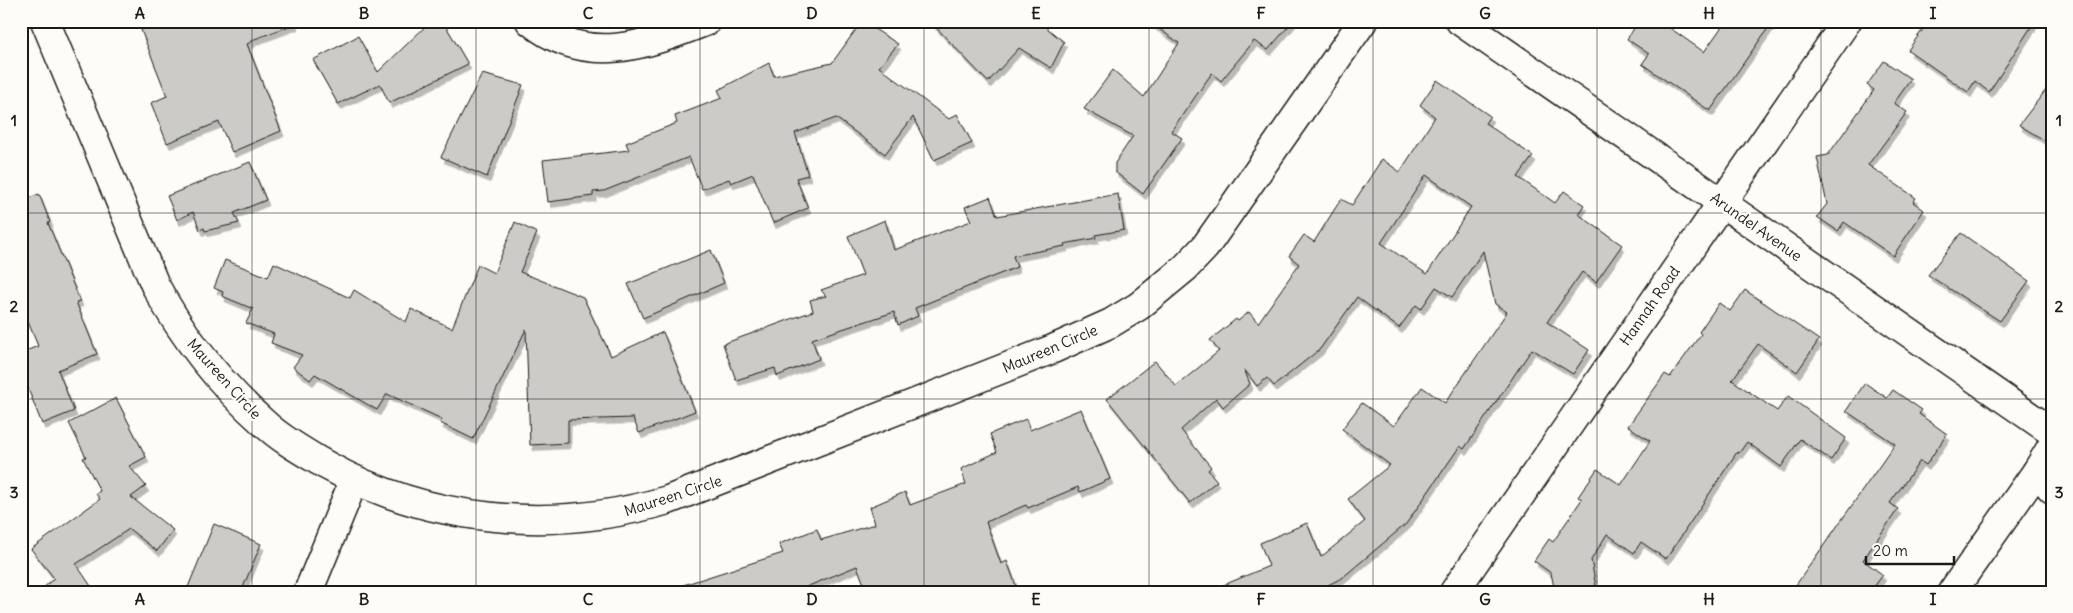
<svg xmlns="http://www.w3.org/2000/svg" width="2073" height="613" font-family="Delius,sans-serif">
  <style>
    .building { fill: #cccbc8; stroke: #1c1c1c; fill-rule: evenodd; filter: url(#shadow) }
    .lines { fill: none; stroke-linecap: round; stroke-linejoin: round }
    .minor-casing { stroke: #1c1c1c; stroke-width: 31 }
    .minor { stroke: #fdfcf7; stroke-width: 28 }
    .grid { fill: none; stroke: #1c1c1c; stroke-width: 1; stroke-opacity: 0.55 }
    .labels { text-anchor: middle; stroke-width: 5; stroke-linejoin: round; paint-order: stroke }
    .street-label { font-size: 15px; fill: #1c1c1c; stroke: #fdfcf7 }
    .neatline { fill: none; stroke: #1c1c1c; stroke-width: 2 }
    .grid-label { font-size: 16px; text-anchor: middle; font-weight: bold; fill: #1c1c1c }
  </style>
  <defs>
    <filter id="shadow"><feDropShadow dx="3" dy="5.5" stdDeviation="0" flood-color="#0004"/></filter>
  </defs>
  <rect width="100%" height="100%" fill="#fdfcf7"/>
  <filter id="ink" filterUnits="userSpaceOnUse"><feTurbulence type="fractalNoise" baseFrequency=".02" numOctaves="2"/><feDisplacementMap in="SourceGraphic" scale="10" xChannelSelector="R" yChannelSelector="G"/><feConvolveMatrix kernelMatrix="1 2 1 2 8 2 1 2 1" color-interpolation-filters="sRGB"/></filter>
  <g filter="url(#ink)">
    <!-- building -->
    <g class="building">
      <path d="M 162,21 L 294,21 L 295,24 L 252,40 L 253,41 L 247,44 L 281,131 L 232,152 L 219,122 L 167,143 L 151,103 L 167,96 L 141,30 Z"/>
      <path d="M 431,21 L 443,21 L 468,64 L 389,103 L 380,84 L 338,104 L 313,60 L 358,36 L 378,72 Z"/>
      <path d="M 862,21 L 898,44 L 879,67 L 949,119 L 957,114 L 972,143 L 934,160 L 913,117 L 885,154 L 836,118 L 795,133 L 808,175 L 796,178 L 808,208 L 773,223 L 753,174 L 731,183 L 729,179 L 702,189 L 689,157 L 604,191 L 593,192 L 593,196 L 548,202 L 543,160 L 629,150 L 626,143 L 677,123 L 675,116 L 722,98 L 718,90 L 769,63 L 774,76 L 832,63 Z"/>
      <path d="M 930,21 L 1038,21 L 1064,42 L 1051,68 L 1019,48 L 988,82 Z"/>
      <path d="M 1148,21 L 1293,21 L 1268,50 L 1254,41 L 1221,81 L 1212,73 L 1171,131 L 1182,138 L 1143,194 L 1115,172 L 1115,163 L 1133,136 L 1084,109 L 1113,70 L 1144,97 L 1179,43 Z"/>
      <path d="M 1639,21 L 1660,21 L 1704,52 L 1726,21 L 1773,21 L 1710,111 L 1642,64 L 1649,54 L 1627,39 Z"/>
      <path d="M 1929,21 L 2035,21 L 1989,92 L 1975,81 L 1968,92 L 1908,50 Z"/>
      <path d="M 1884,61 L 1911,79 L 1894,103 L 1907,112 L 1868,165 L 1916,198 L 1913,202 L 1924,210 L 1893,256 L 1844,222 L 1838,231 L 1817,217 L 1827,204 L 1817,157 L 1828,155 L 1874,90 L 1867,85 Z"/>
      <path d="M 482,74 L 523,85 L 487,177 L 441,157 Z"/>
      <path d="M 1437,80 L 1490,116 L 1485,123 L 1533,156 L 1518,177 L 1555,203 L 1564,191 L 1584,205 L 1578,214 L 1622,245 L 1596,282 L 1582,272 L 1547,322 L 1589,350 L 1573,374 L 1532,349 L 1464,449 L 1460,446 L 1406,524 L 1342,578 L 1326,586 L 1328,592 L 1207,592 L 1269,566 L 1260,543 L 1307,523 L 1321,557 L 1365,521 L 1348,499 L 1390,465 L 1342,429 L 1362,403 L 1394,426 L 1422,387 L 1445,403 L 1507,312 L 1495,304 L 1483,251 L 1452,297 L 1436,287 L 1421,309 L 1416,305 L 1399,328 L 1357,297 L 1320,349 L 1274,386 L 1267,378 L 1257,386 L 1244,369 L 1250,384 L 1223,407 L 1216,398 L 1181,430 L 1211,467 L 1208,470 L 1217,481 L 1190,503 L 1107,399 L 1155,361 L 1176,386 L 1219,351 L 1210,340 L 1236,319 L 1238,321 L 1249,312 L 1258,323 L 1299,264 L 1289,256 L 1304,235 L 1314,242 L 1341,199 L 1352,205 L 1382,159 L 1400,172 L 1435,117 L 1420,105 ZM 1426,175 L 1471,207 L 1427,274 L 1381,243 Z"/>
      <path d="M 2052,82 L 2052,127 L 2044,140 L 2019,125 Z"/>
      <path d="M 250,162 L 266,200 L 234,213 L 239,223 L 205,231 L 204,228 L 200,230 L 193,212 L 177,220 L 167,196 Z"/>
      <path d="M 39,194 L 50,222 L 48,223 L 80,301 L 76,302 L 97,354 L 58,370 L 74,411 L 42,424 L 21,371 L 21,353 L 38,346 L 21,305 L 21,201 Z"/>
      <path d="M 1118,194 L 1124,230 L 1095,235 L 1096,238 L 1064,244 L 1065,246 L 1013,256 L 1017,267 L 915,308 L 918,316 L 898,325 L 894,312 L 812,339 L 819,359 L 777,376 L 775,368 L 736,380 L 723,344 L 813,311 L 810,300 L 826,296 L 821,290 L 863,275 L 848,236 L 885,220 L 894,250 L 971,221 L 965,207 L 990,197 L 997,216 Z"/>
      <path d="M 515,222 L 537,233 L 520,272 L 583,297 L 611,356 L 663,332 L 695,411 L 639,433 L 633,418 L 568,420 L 568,443 L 530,445 L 526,329 L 473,439 L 440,423 L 442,419 L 387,394 L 377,410 L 315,374 L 310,380 L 293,367 L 302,355 L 271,343 L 274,334 L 246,323 L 253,309 L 222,296 L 223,292 L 214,288 L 225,260 L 268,277 L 274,263 L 350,298 L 354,290 L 406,322 L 411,309 L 452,328 L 478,265 L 494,273 Z"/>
      <path d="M 1961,233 L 2029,281 L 2000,321 L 1928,275 Z"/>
      <path d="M 711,250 L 724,283 L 643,318 L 628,284 Z"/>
      <path d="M 1745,290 L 1819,340 L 1797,372 L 1758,344 L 1732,380 L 1777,411 L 1788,396 L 1846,438 L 1831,460 L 1800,439 L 1781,467 L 1747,442 L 1739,453 L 1737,452 L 1666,559 L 1641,542 L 1634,553 L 1607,534 L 1591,560 L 1597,592 L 1555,592 L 1551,573 L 1534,561 L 1549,539 L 1553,542 L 1582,499 L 1578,497 L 1597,469 L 1621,485 L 1650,441 L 1628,426 L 1665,374 L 1670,377 L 1701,334 L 1699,332 L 1719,303 L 1730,311 Z"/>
      <path d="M 1865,383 L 1887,398 L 1893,390 L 1922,410 L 1919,414 L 1947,434 L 1926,465 L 1920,461 L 1890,503 L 1898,509 L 1863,560 L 1883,575 L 1870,592 L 1791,592 L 1895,444 L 1846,411 Z"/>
      <path d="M 116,398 L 146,457 L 129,466 L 146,486 L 131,497 L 173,530 L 157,551 L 129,529 L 76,564 L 95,592 L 39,592 L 54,578 L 31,549 L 100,499 L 96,494 L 100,491 L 83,458 L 86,457 L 69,423 Z"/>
      <path d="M 1081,409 L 1110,479 L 1080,492 L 1078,487 L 1028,508 L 1026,505 L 986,522 L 1001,564 L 1007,561 L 1016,586 L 1001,592 L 867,592 L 857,566 L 794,592 L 678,592 L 677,587 L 783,553 L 779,544 L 817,529 L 821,540 L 875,524 L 870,507 L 905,492 L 910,505 L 966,484 L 961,469 L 997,452 L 990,434 L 1026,419 L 1030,430 Z"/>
      <path d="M 214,524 L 261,544 L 241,592 L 186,592 Z"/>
    </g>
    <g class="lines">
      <!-- minor casing -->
      <g class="minor-casing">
        <g id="minor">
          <path d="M 45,21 L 155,285 C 183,337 220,384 265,424 C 282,440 304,452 324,464 C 429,523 553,534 668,500 L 1053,349 L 1111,323 L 1139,306 L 1185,268 L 1205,247 L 1363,21"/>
          <path d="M 530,21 C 587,68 646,45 707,21"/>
          <path d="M 1460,21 L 2052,432"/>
          <path d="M 2037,471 L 2052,489"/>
          <path d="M 308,592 L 354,480"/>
          <path d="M 1454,592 L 1847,21"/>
          <path d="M 1952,592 L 2037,471 L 2052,446"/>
        </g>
      </g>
      <!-- minor -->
      <use href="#minor" class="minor"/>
    </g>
  </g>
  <!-- grid -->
  <path class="grid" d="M 252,21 L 252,592M 476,21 L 476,592M 700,21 L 700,592M 924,21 L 924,592M 1149,21 L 1149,592M 1373,21 L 1373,592M 1597,21 L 1597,592M 1821,21 L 1821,592M 21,213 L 2052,213M 21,399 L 2052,399"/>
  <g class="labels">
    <!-- street labels -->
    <g class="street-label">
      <text transform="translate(1756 227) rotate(35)" y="5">Arundel Avenue</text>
      <text transform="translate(1650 306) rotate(-55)" y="5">Hannah Road</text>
      <text transform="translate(1050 349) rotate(-23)" y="5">Maureen Circle</text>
      <text transform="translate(224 379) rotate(48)" y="5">Maureen Circle</text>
      <text transform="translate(673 496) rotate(-18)" y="5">Maureen Circle</text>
    </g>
  </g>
  <!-- margin -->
  <rect width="2073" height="613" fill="none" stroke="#fdfcf7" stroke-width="55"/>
  <!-- scale -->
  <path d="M1866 556v8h88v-8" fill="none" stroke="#1c1c1c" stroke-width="2.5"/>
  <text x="1873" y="556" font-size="15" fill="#1c1c1c" stroke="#fdfcf7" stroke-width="4" paint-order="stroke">20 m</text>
  <rect x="28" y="28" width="2018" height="558" class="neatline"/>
  <g class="grid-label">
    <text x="140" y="19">A</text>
    <text x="364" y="19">B</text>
    <text x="588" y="19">C</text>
    <text x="812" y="19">D</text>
    <text x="1036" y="19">E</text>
    <text x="1261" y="19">F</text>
    <text x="1485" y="19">G</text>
    <text x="1709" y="19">H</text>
    <text x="1933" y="19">I</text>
    <text x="14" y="126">1</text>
    <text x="2059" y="126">1</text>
    <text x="14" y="312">2</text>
    <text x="2059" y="312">2</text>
    <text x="14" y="498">3</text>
    <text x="2059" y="498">3</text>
    <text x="140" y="605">A</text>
    <text x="364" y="605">B</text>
    <text x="588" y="605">C</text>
    <text x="812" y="605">D</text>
    <text x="1036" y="605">E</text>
    <text x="1261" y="605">F</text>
    <text x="1485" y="605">G</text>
    <text x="1709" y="605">H</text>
    <text x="1933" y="605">I</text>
  </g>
</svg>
